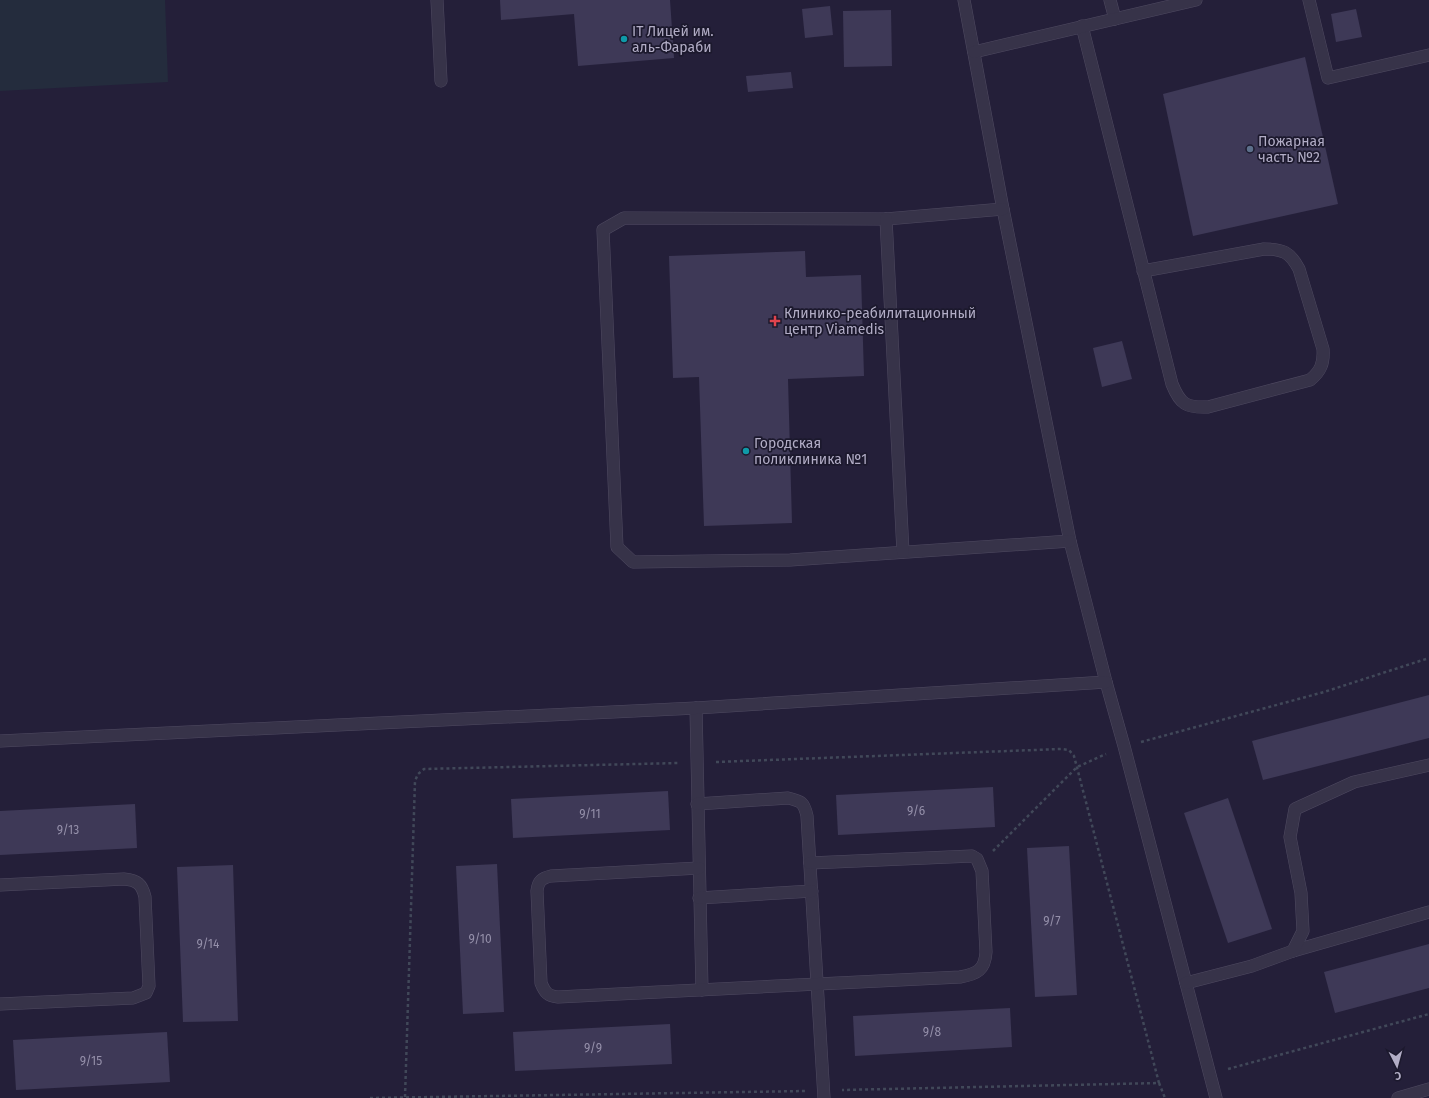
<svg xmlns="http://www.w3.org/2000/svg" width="1429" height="1098" font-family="'Fira Sans',sans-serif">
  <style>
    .green { fill: #242c3d }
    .building { fill: #3e3957 }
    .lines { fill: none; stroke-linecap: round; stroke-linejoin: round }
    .minor-casing { stroke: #4f4a61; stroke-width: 13 }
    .path { stroke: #414859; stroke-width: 2.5; stroke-dasharray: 3 3; stroke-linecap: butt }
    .minor { stroke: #373349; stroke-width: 12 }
    .culture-dot { fill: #0f9aa8; stroke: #1c192d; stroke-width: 1.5 }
    .service-dot { fill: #5c6f8a; stroke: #1c192d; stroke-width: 1.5 }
    .health-dot { fill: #e0444e; stroke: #1c192d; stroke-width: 1.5 }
    .labels { text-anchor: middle; stroke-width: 3.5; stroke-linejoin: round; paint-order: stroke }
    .number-label { font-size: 12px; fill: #9590aa }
    .poi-label { font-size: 14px; fill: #b2adc6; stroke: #1c192d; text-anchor: start }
  </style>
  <rect width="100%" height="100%" fill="#241f39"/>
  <!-- green -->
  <path class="green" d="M 0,0 L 165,0 L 168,82 L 0,91 Z"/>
  <!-- building -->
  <g class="building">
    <path d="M 500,0 L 670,0 L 674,58 L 578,66 L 574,14 L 501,20 Z"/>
    <path d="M 830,6 L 833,35 L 805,38 L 802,9 Z"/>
    <path d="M 1356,9 L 1362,37 L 1336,42 L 1331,14 Z"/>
    <path d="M 891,10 L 892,66 L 844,67 L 843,11 Z"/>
    <path d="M 1305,57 L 1338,204 L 1193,236 L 1163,94 Z"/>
    <path d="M 791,72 L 793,88 L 748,92 L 746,76 Z"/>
    <path d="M 805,251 L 806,277 L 861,275 L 864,376 L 788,379 L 792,523 L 704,526 L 699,377 L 673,378 L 669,256 Z"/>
    <path d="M 1122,341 L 1132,379 L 1102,387 L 1093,348 Z"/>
    <path d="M 1429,695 L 1429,738 L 1263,780 L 1252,741 Z"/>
    <path d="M 993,787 L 995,827 L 838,835 L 836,795 Z"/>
    <path d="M 668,791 L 670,830 L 513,838 L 511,799 Z"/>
    <path d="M 1228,798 L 1272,929 L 1228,943 L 1184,813 Z"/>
    <path d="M 135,804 L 137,848 L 0,855 L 0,811 Z"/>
    <path d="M 1069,846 L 1077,995 L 1035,997 L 1027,848 Z"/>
    <path d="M 497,864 L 504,1012 L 463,1014 L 456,866 Z"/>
    <path d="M 233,865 L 238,1021 L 183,1022 L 177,867 Z"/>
    <path d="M 1429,944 L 1429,988 L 1335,1013 L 1324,972 Z"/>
    <path d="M 1010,1008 L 1012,1047 L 855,1056 L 853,1016 Z"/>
    <path d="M 670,1024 L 672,1064 L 515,1071 L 513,1032 Z"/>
    <path d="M 167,1032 L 170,1082 L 16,1090 L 13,1040 Z"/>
  </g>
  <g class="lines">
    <!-- minor casing -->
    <g class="minor-casing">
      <g id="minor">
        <path d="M 437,0 L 441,81"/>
        <path d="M 964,0 L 1003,209 L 1070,541 L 1106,682 L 1124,746 L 1216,1098"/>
        <path d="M 1110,0 L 1115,19"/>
        <path d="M 1309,0 L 1328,78 L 1429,55"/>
        <path d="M 1082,26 L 1172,384 C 1180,404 1186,408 1208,407 L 1310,380 C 1321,371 1324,363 1323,349 L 1299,269 C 1290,252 1283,249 1264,249 L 1143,271"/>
        <path d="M 974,52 L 1196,0"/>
        <path d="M 1003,209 L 886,219 L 624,218 L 603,230 L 617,547 L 633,562 L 790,560 L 1070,541"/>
        <path d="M 886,219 L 903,552"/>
        <path d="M 696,708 L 702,990"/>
        <path d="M 0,741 L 696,708 L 1106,682"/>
        <path d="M 697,804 L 788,798 C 801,801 804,802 807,816 L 824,1098"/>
        <path d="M 699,868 L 551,876 C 542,878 538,881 537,891 L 541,983 C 545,993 548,996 558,997 L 960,977 C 977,974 985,970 986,952 L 982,871 L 977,859 L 972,856 L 810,863"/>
        <path d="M 0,885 L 124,879 C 137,880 142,884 145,897 L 149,986 L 146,993 L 133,998 L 0,1004"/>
        <path d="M 699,898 L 812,891"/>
        <path d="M 1293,951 L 1429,912"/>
        <path d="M 1186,983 L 1252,966 L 1293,951 L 1303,931 L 1301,893 L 1290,837 L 1295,809 L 1354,782 L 1429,765"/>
        <path d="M 1398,1098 L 1429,1089"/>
      </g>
    </g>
    <!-- path -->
    <g class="path">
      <path d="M 1141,742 L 1324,692 L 1429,658"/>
      <path d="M 716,762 L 1061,749 L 1069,750 L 1074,756 L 1159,1083 L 842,1090"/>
      <path d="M 993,851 L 1077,767 L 1106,754"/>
      <path d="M 1228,1069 L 1429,1014"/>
      <path d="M 1159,1083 L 1165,1098"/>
      <path d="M 405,1097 L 415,781 L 418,774 L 424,769 L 679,763"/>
      <path d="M 370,1098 L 805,1091"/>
    </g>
    <!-- minor -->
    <use href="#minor" class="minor"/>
  </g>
  <!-- markers -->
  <g class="culture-dot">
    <circle cx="624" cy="39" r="4"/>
    <circle cx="746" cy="451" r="4"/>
  </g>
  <circle class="service-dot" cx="1250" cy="149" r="4"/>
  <path class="health-dot" d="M773 315h4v4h4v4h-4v4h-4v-4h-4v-4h4z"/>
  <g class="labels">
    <!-- number labels -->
    <g class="number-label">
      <text x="916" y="815">9/6</text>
      <text x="590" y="818">9/11</text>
      <text x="68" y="834">9/13</text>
      <text x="1052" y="925">9/7</text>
      <text x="480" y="943">9/10</text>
      <text x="208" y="948">9/14</text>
      <text x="932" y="1036">9/8</text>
      <text x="593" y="1052">9/9</text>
      <text x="91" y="1065">9/15</text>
    </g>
    <!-- poi labels -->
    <g class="poi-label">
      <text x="632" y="36">IT Лицей им.<tspan x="632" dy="16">аль-Фараби</tspan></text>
      <text x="1258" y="146">Пожарная<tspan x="1258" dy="16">часть №2</tspan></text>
      <text x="784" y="318">Клинико-реабилитационный<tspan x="784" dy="16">центр Viamedis</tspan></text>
      <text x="754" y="448">Городская<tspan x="754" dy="16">поликлиника №1</tspan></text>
    </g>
  </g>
  <!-- north arrow -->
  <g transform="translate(1397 1066) rotate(174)" stroke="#1c192d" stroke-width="3" paint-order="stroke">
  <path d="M0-3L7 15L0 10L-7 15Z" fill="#b2adc6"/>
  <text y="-6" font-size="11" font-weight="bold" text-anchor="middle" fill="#b2adc6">С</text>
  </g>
</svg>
